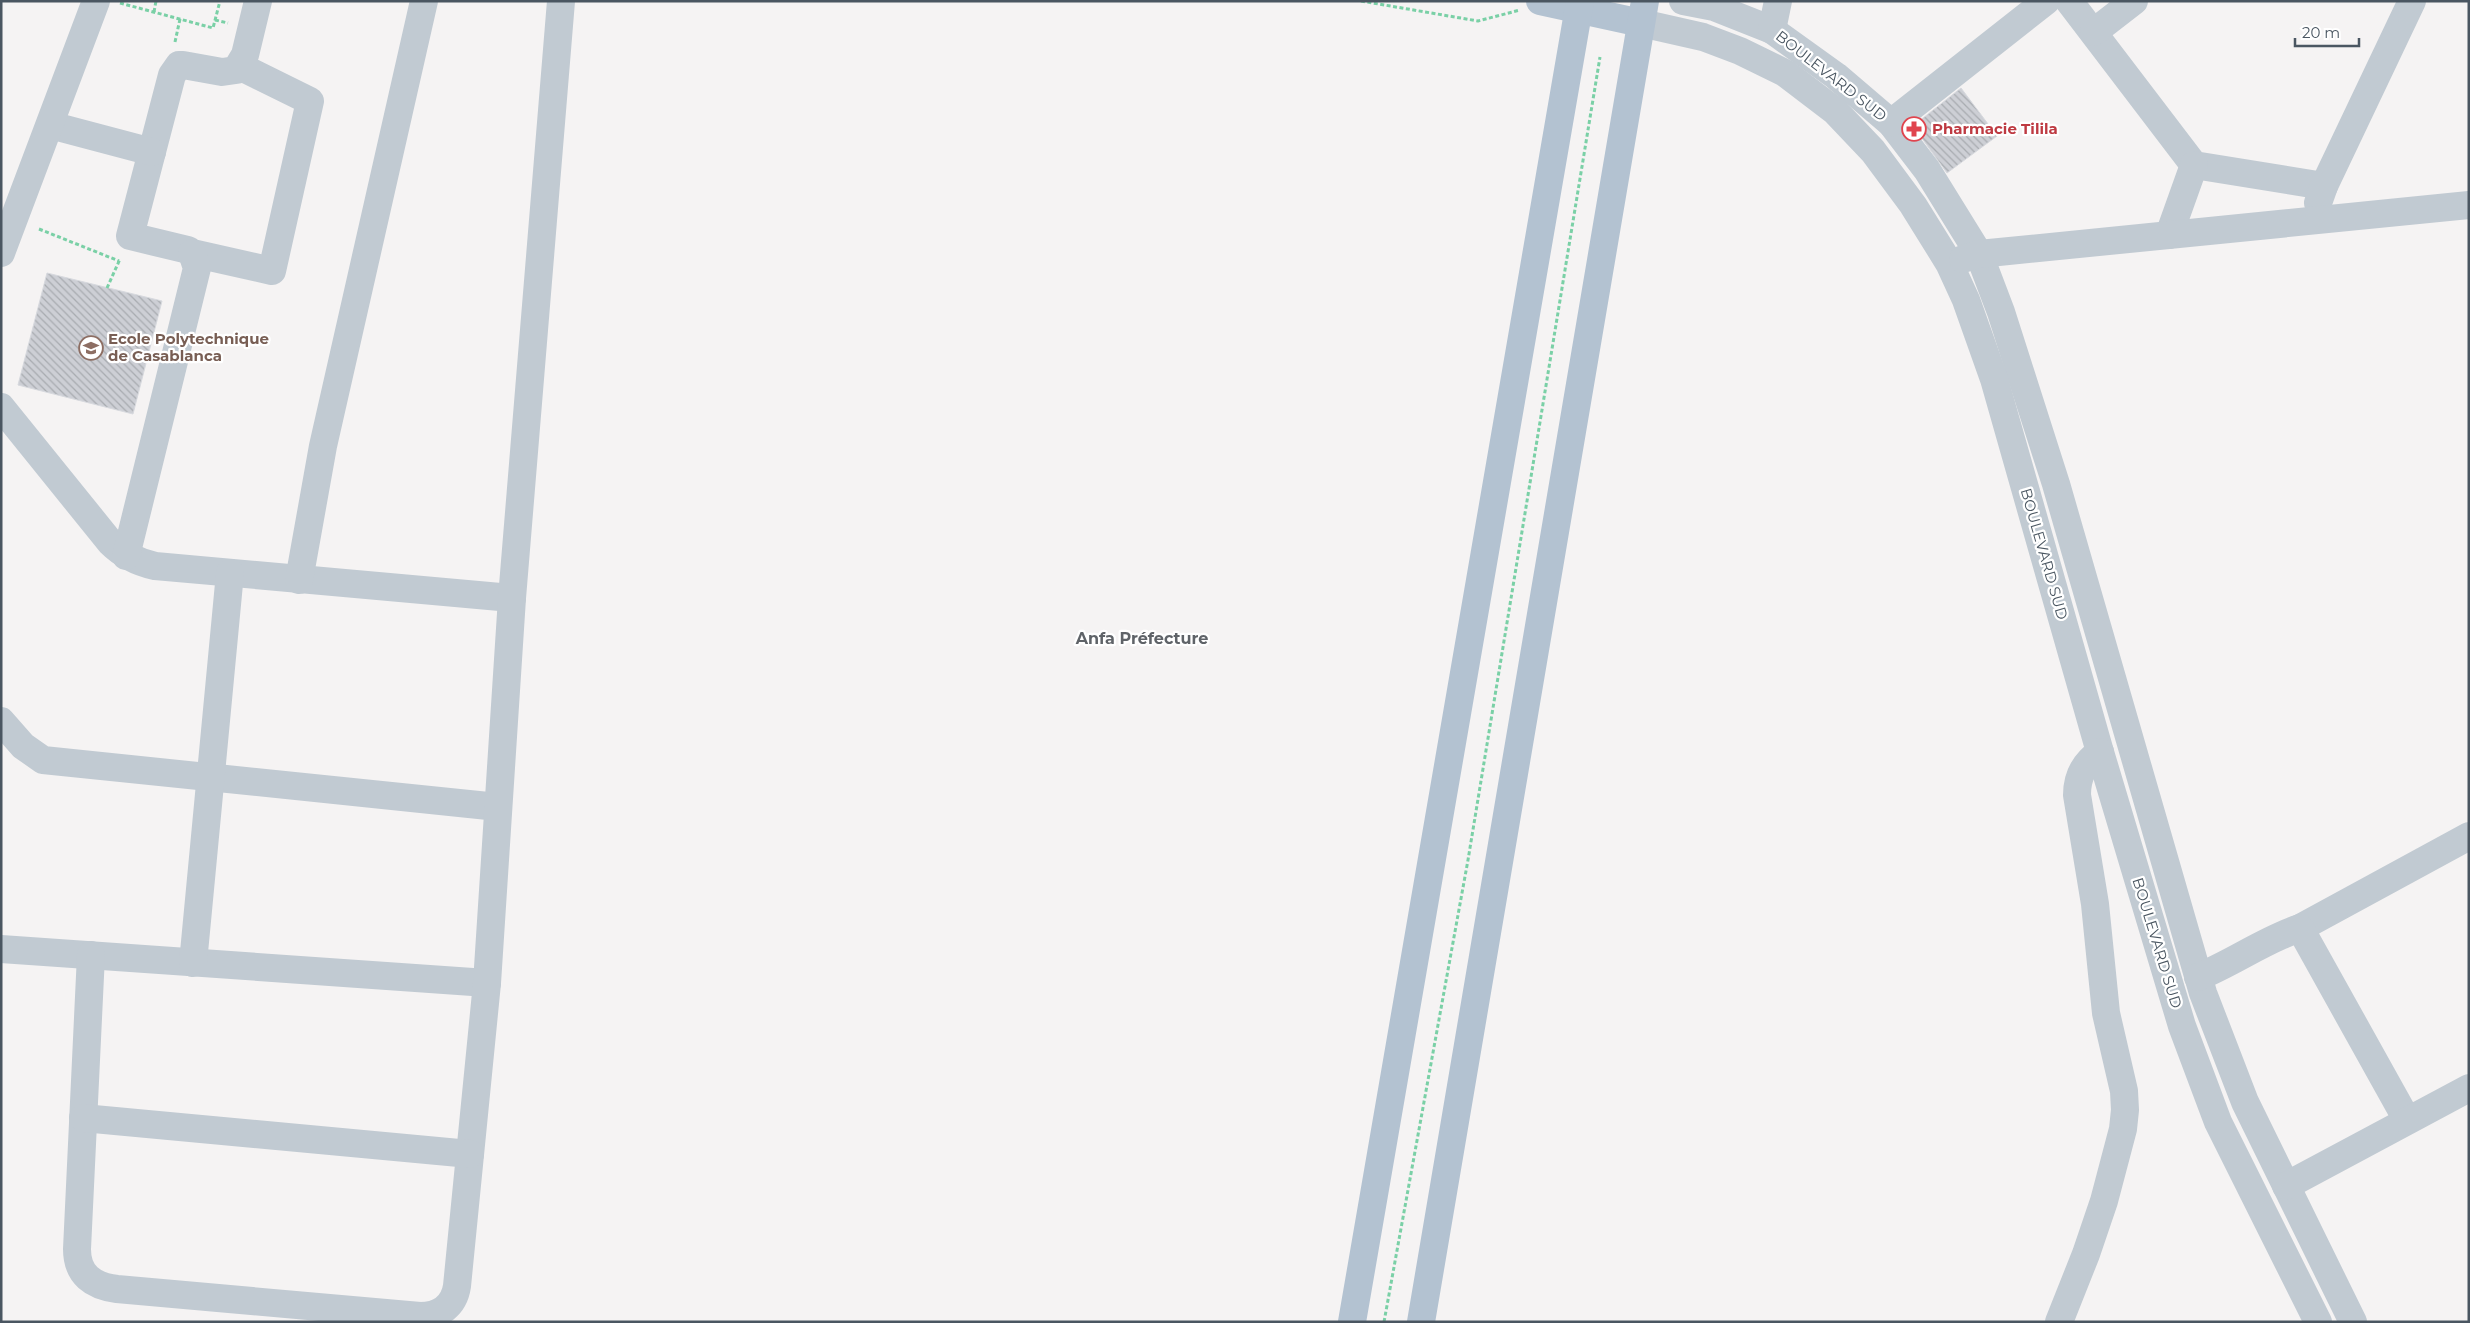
<svg xmlns="http://www.w3.org/2000/svg" width="2470" height="1323" font-family="Montserrat,sans-serif">
  <style>
    .building { fill: url(#building-back-hatch); stroke: #d7d9de }
    .lines { fill: none; stroke-linecap: round; stroke-linejoin: round }
    .path { stroke: #7ad0a6; stroke-width: 3; stroke-dasharray: 4 2.5; stroke-linecap: butt }
    .minor { stroke: #c1cad2; stroke-width: 28 }
    .major { stroke: #b3c2d1; stroke-width: 28 }
    .labels { text-anchor: middle; stroke-width: 4.5; stroke-linejoin: round; paint-order: stroke }
    .street-label { font-size: 15px; fill: #4a5661; stroke: #fff }
    .health-label { font-size: 15px; font-weight: bold; fill: #be3a42; stroke: #fff; text-anchor: start }
    .education-label { font-size: 15px; font-weight: bold; fill: #785e54; stroke: #fff; text-anchor: start }
    .neighbourhood-label { font-size: 16px; font-weight: bold; fill: #5f6368; stroke: #fff }
  </style>
  <defs>
    <pattern id="building-back-hatch" width="6" height="6" patternUnits="userSpaceOnUse" patternTransform="scale(1.25)"><rect width="6" height="6" fill="#cdcfd5"/><path d="M-1 5l2 2M0 0l6 6M5-1l2 2" fill="none" stroke="#a8abb0"/></pattern>
  </defs>
  <rect width="100%" height="100%" fill="#f5f3f3"/>
  <!-- building -->
  <g class="building">
    <path d="M 1961,88 L 1997,136 L 1947,173 L 1913,126 Z"/>
    <path d="M 47,273 L 162,301 L 133,414 L 18,385 Z"/>
  </g>
  <g class="lines">
    <!-- path -->
    <g class="path">
      <path d="M 1361,1 L 1478,21 L 1520,10"/>
      <path d="M 120,3 L 213,28 L 220,1"/>
      <path d="M 154,12 L 156,1"/>
      <path d="M 215,20 L 228,23"/>
      <path d="M 175,42 L 180,19"/>
      <path d="M 39,229 L 119,261"/>
      <path d="M 107,288 L 120,259"/>
      <path d="M 1384,1322 L 1468,860 L 1600,57"/>
    </g>
    <!-- minor -->
    <g class="minor">
      <path d="M 1683,1 L 1714,7 L 1772,30 L 1836,76 L 1891,123 L 1927,170 L 1979,254 L 2001,312 L 2056,484 L 2203,993 L 2245,1102 L 2353,1322"/>
      <path d="M 2069,1 L 2194,165 L 2324,186"/>
      <path d="M 1641,23 L 1703,37 L 1740,51 L 1785,73 L 1835,111 L 1873,151 L 1913,205 L 1949,263 L 1966,300 L 1994,379 L 2100,752 L 2182,1026 L 2218,1122 L 2318,1322"/>
      <path d="M 1772,30 L 1778,1"/>
      <path d="M 2094,32 L 2134,1"/>
      <path d="M 239,66 L 310,101 L 272,271 L 192,253 L 188,250 L 130,236 L 172,75 L 179,65 L 183,65 L 222,72 L 236,70 L 245,55 L 258,1"/>
      <path d="M 1891,123 L 2046,1"/>
      <path d="M 50,125 L 152,152"/>
      <path d="M 2318,203 L 2324,186 L 2412,1"/>
      <path d="M 2169,235 L 2194,165"/>
      <path d="M 1,253 L 96,1"/>
      <path d="M 1963,259 L 1979,254 L 2469,205"/>
      <path d="M 1,407 L 110,542 C 123,555 137,562 155,566 L 512,598"/>
      <path d="M 126,556 L 197,268 L 192,253"/>
      <path d="M 299,580 L 323,446 L 424,1"/>
      <path d="M 1,721 L 23,746 L 43,760 L 498,807"/>
      <path d="M 2300,928 L 2469,836"/>
      <path d="M 1,949 L 487,983"/>
      <path d="M 91,955 L 77,1249 C 77,1275 93,1286 117,1289 L 420,1316 C 440,1316 454,1306 457,1286 L 487,983 L 512,598 L 561,1"/>
      <path d="M 193,963 L 230,573"/>
      <path d="M 2198,977 C 2233,963 2264,940 2300,928 L 2407,1120"/>
      <path d="M 83,1118 L 470,1154"/>
      <path d="M 2286,1186 L 2469,1088"/>
      <path d="M 2059,1322 L 2086,1254 L 2104,1201 L 2123,1129 L 2125,1110 L 2124,1091 L 2106,1013 L 2095,904 L 2077,795 C 2077,776 2084,763 2100,752"/>
    </g>
    <!-- major -->
    <g class="major">
      <path d="M 1540,1 L 1641,23"/>
      <path d="M 1352,1322 L 1580,1"/>
      <path d="M 1421,1322 L 1645,1"/>
    </g>
  </g>
  <!-- icons -->
  <defs>
    <g id="pharmacy-ring" transform="scale(1.25)"><circle r="9.5" fill="#fff" stroke="#e0444e" stroke-width="1.5"/><path d="M-2-6h4v4h4v4h-4v4h-4v-4h-4v-4h4Z" fill="#e0444e"/></g>
    <g id="university-ring" transform="scale(1.25)"><circle r="9.5" fill="#fff" stroke="#8d6e63" stroke-width="1.5"/><path d="M0-5L7-2L0 1L-7-2ZM-4 1L0 2.5L4 1V4Q0 6-4 4Z" fill="#8d6e63"/></g>
  </defs>
  <g fill-rule="evenodd">
    <use href="#pharmacy-ring" x="1914" y="129"/>
    <use href="#university-ring" x="91" y="348"/>
  </g>
  <g class="labels">
    <!-- street labels -->
    <g class="street-label">
      <text transform="translate(1831 76) rotate(38)" y="5">BOULEVARD SUD</text>
      <text transform="translate(2044 554) rotate(74)" y="5">BOULEVARD SUD</text>
      <text transform="translate(2157 943) rotate(73)" y="5">BOULEVARD SUD</text>
    </g>
    <!-- health labels -->
    <g class="health-label">
      <text x="1932" y="134">Pharmacie Tilila</text>
    </g>
    <!-- education labels -->
    <g class="education-label">
      <text x="108" y="344">Ecole Polytechnique<tspan x="108" dy="17">de Casablanca</tspan></text>
    </g>
    <!-- neighbourhood labels -->
    <g class="neighbourhood-label">
      <text x="1142" y="644">Anfa Préfecture</text>
    </g>
  </g>
  <!-- border -->
  <rect width="2470" height="1323" fill="none" stroke="#4a5661" stroke-width="5"/>
  <!-- scale -->
  <path d="M2295 38v8h64v-8" fill="none" stroke="#4a5661" stroke-width="2.5"/>
  <text x="2302" y="38" font-size="15" fill="#4a5661" stroke="#ffffff" stroke-width="4" paint-order="stroke">20 m</text>
</svg>
